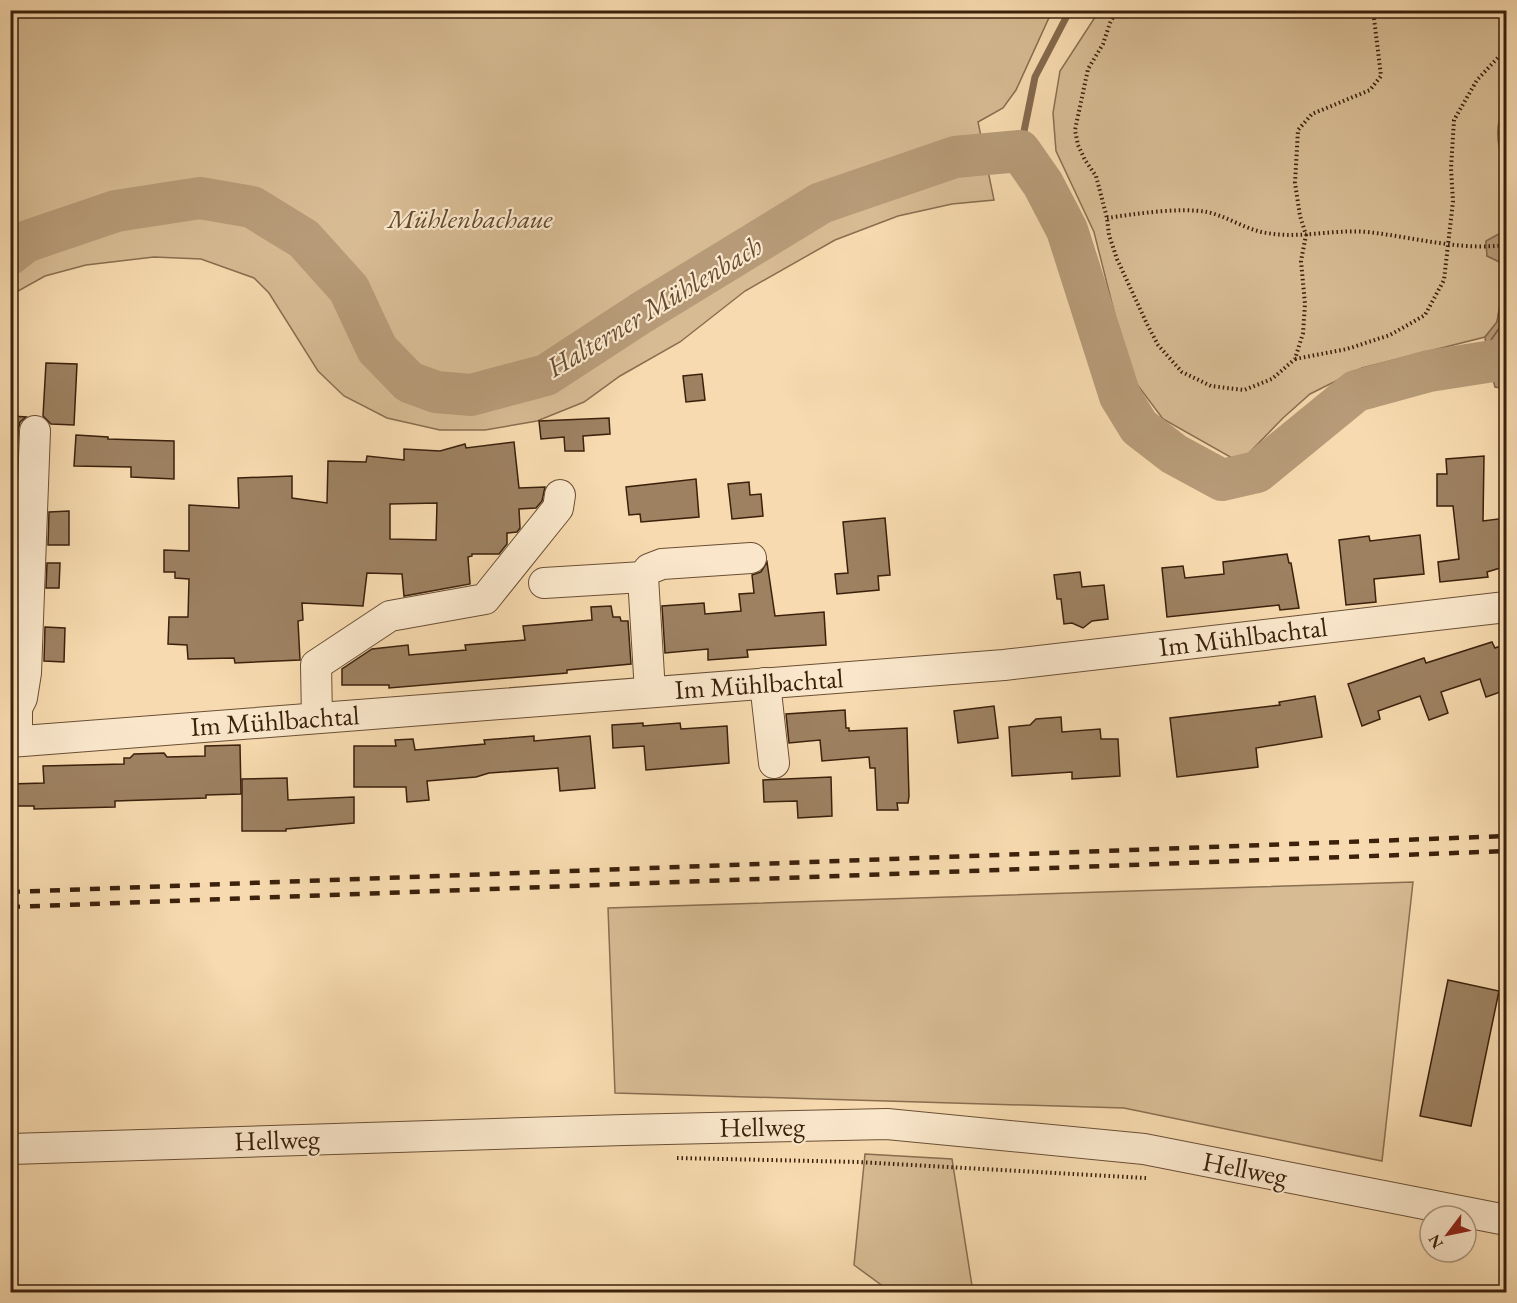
<svg xmlns="http://www.w3.org/2000/svg" width="1517" height="1303" font-family="'EB Garamond',serif">
  <style>
    .green { fill: #d7bb93; stroke: #896e50; stroke-width: 1.5 }
    .water { fill: #b79b78; stroke: #856a4d; stroke-width: 1.5 }
    .lines { fill: none; stroke-linecap: round; stroke-linejoin: round }
    .shore { stroke: #795e42; stroke-width: 1.5 }
    .stream { stroke: #856a4d; stroke-width: 7 }
    .river { stroke: #b79b78; stroke-width: 42 }
    .building { fill: #9d8161; stroke: #3b210c; stroke-width: 1.5; fill-rule: evenodd }
    .minor-casing { stroke: #6a4f35; stroke-width: 32 }
    .path { stroke: #3b210c; stroke-width: 4; stroke-dasharray: 1.5 3; stroke-linecap: butt }
    .minor { stroke: #fae7cb; stroke-width: 30 }
    .rail { stroke: #3b210c; stroke-width: 4.5; stroke-dasharray: 10 10; stroke-linecap: butt }
    .labels { text-anchor: middle; stroke-width: 4.5; stroke-linejoin: round; paint-order: stroke }
    .park-label { font-size: 27px; font-style: italic; fill: #62482e; stroke: #fae7cb }
    .street-label { font-size: 27px; fill: #3b210c; stroke: #fae7cb }
    .water-label { font-size: 28px; font-style: italic; fill: #664c32; stroke: #fae7cb }
  </style>
  <rect width="100%" height="100%" fill="#f7daaf"/>
  <filter id="stains"><feTurbulence type="fractalNoise" baseFrequency=".00333" numOctaves="4"/><feColorMatrix values="0 0 0 0 .2 0 0 0 0 .09 0 0 0 0 .02 0 0 0 .5 -.17"/></filter>
  <radialGradient id="worn" r=".72"><stop offset=".6" stop-color="#630" stop-opacity="0"/><stop offset="1" stop-color="#630" stop-opacity=".3"/></radialGradient>
  <!-- green -->
  <g class="green">
    <path d="M 11,10 L 1052,10 L 1052,11 L 1016,90 L 1003,108 L 978,122 L 994,200 L 952,204 L 898,216 L 835,240 L 745,291 L 680,342 L 620,376 L 584,402 L 537,421 L 485,430 L 440,430 L 387,418 L 344,396 L 318,371 L 269,293 L 254,278 L 201,259 L 154,257 L 86,265 L 45,276 L 11,295 Z"/>
    <path d="M 1099,11 L 1506,11 L 1506,106 L 1501,113 L 1500,155 L 1506,167 L 1506,230 L 1486,242 L 1487,256 L 1506,265 L 1506,292 L 1501,299 L 1497,322 L 1485,337 L 1362,368 L 1310,394 L 1283,418 L 1248,454 L 1232,458 L 1163,419 L 1130,375 L 1094,232 L 1056,151 L 1053,113 L 1060,71 Z"/>
    <path d="M 1413,882 L 1382,1161 L 1124,1108 L 615,1093 L 608,908 Z"/>
    <path d="M 865,1154 L 952,1159 L 973,1292 L 891,1292 L 854,1265 Z"/>
  </g>
  <!-- water -->
  <g class="water">
    <path d="M 1506,106 L 1506,167 C 1497,147 1493,125 1506,106 Z"/>
    <path d="M 1506,230 L 1506,265 L 1487,256 L 1486,241 Z"/>
    <path d="M 1506,292 L 1506,389 L 1495,387 L 1488,362 L 1485,337 L 1497,322 L 1501,299 Z"/>
  </g>
  <g class="lines">
    <!-- shore -->
    <path class="shore" d="M 1506,303 L 1502,324 L 1491,340 L 1493,361 L 1500,380 L 1506,383"/>
    <!-- stream -->
    <path class="stream" d="M 1020,151 L 1035,77 L 1070,10"/>
    <!-- river -->
    <path class="river" d="M 10,254 L 25,242 L 116,211 L 200,198 L 252,207 L 304,239 L 349,289 L 377,349 L 409,382 L 436,392 L 471,395 L 546,375 L 641,313 L 821,203 L 955,157 L 1020,151 L 1043,184 L 1067,230 L 1120,396 L 1139,427 L 1174,454 L 1222,480 L 1257,472 L 1356,391 L 1429,371 L 1506,359"/>
  </g>
  <!-- building -->
  <g class="building">
    <path d="M 46,363 L 77,364 L 74,425 L 51,424 L 43,416 Z"/>
    <path d="M 702,374 L 705,400 L 686,402 L 683,376 Z"/>
    <path d="M 10,416 L 26,417 L 20,422 L 18,430 L 17,450 L 10,450 Z"/>
    <path d="M 609,418 L 610,434 L 583,436 L 584,451 L 565,451 L 564,437 L 541,439 L 539,421 Z"/>
    <path d="M 76,435 L 108,437 L 108,439 L 174,441 L 174,479 L 131,477 L 131,467 L 74,466 Z"/>
    <path d="M 514,442 L 519,488 L 545,487 L 542,501 L 536,508 L 519,509 L 520,528 L 517,532 L 507,533 L 507,544 L 499,554 L 472,554 L 472,556 L 468,557 L 470,584 L 404,596 L 402,574 L 367,573 L 363,606 L 302,603 L 303,620 L 298,621 L 300,660 L 235,663 L 234,658 L 188,659 L 187,645 L 168,644 L 169,617 L 188,617 L 189,579 L 175,578 L 175,572 L 164,572 L 164,550 L 189,551 L 189,505 L 239,508 L 238,478 L 292,476 L 292,498 L 327,503 L 328,461 L 366,462 L 367,456 L 404,460 L 404,449 L 440,451 L 465,444 L 466,448 ZM 437,503 L 436,540 L 390,539 L 390,504 Z"/>
    <path d="M 1484,456 L 1483,521 L 1506,518 L 1506,560 L 1500,568 L 1487,572 L 1488,577 L 1440,582 L 1438,562 L 1459,559 L 1453,506 L 1437,506 L 1437,474 L 1447,474 L 1446,459 Z"/>
    <path d="M 696,479 L 699,517 L 641,522 L 640,514 L 629,515 L 626,487 Z"/>
    <path d="M 749,482 L 750,495 L 761,494 L 763,516 L 732,519 L 728,484 Z"/>
    <path d="M 69,511 L 69,545 L 48,545 L 49,512 Z"/>
    <path d="M 885,518 L 890,575 L 878,576 L 879,590 L 837,594 L 835,574 L 848,573 L 843,522 Z"/>
    <path d="M 1420,535 L 1424,574 L 1374,579 L 1376,602 L 1346,605 L 1339,540 L 1369,536 L 1370,541 Z"/>
    <path d="M 1287,554 L 1289,563 L 1291,563 L 1299,608 L 1280,610 L 1279,605 L 1167,617 L 1162,568 L 1183,566 L 1185,578 L 1224,574 L 1223,562 Z"/>
    <path d="M 767,562 L 775,616 L 824,612 L 826,645 L 747,650 L 748,657 L 708,660 L 708,649 L 665,653 L 662,606 L 704,603 L 705,614 L 741,611 L 739,594 L 754,593 L 752,575 L 761,572 Z"/>
    <path d="M 47,563 L 60,563 L 59,588 L 46,588 Z"/>
    <path d="M 1080,572 L 1082,587 L 1104,585 L 1108,619 L 1092,621 L 1083,628 L 1072,623 L 1064,624 L 1061,599 L 1057,599 L 1054,575 Z"/>
    <path d="M 611,606 L 613,617 L 620,617 L 621,621 L 628,621 L 631,664 L 567,670 L 567,673 L 389,688 L 389,685 L 342,685 L 342,669 L 372,649 L 408,645 L 409,655 L 466,650 L 465,645 L 525,640 L 523,626 L 592,620 L 591,607 Z"/>
    <path d="M 45,627 L 65,628 L 64,662 L 44,661 Z"/>
    <path d="M 1492,642 L 1495,648 L 1506,644 L 1506,690 L 1486,697 L 1480,679 L 1441,692 L 1448,713 L 1429,720 L 1420,696 L 1378,711 L 1380,719 L 1362,726 L 1348,684 L 1424,658 L 1426,663 Z"/>
    <path d="M 1315,696 L 1322,737 L 1256,748 L 1258,767 L 1177,777 L 1170,718 L 1280,705 L 1279,702 Z"/>
    <path d="M 994,706 L 998,738 L 958,743 L 954,711 Z"/>
    <path d="M 845,710 L 846,728 L 849,728 L 849,731 L 907,728 L 909,796 L 908,803 L 897,803 L 898,810 L 877,810 L 875,768 L 870,768 L 869,757 L 822,761 L 820,740 L 789,743 L 786,714 Z"/>
    <path d="M 1061,717 L 1062,732 L 1100,729 L 1101,739 L 1118,739 L 1120,776 L 1072,779 L 1072,772 L 1012,776 L 1009,727 L 1030,725 L 1036,719 Z"/>
    <path d="M 643,723 L 643,726 L 680,723 L 681,729 L 727,726 L 729,763 L 646,770 L 644,746 L 613,748 L 612,725 Z"/>
    <path d="M 534,736 L 534,741 L 590,736 L 595,788 L 560,791 L 558,768 L 489,773 L 476,777 L 427,781 L 429,800 L 407,802 L 406,787 L 354,787 L 354,746 L 396,746 L 395,740 L 413,739 L 415,750 L 485,744 L 484,740 Z"/>
    <path d="M 240,745 L 241,794 L 206,795 L 206,798 L 115,801 L 115,807 L 34,809 L 34,806 L 10,806 L 10,784 L 44,783 L 43,766 L 124,764 L 124,758 L 130,758 L 134,754 L 164,753 L 167,757 L 205,756 L 205,746 Z"/>
    <path d="M 831,777 L 832,816 L 798,818 L 797,801 L 764,802 L 763,780 Z"/>
    <path d="M 287,778 L 288,800 L 354,797 L 354,823 L 286,829 L 286,831 L 242,831 L 242,779 Z"/>
    <path d="M 1448,980 L 1499,991 L 1471,1126 L 1420,1116 Z"/>
  </g>
  <g class="lines">
    <!-- minor casing -->
    <g class="minor-casing">
      <g id="minor">
        <path d="M 544,583 L 643,577"/>
        <path d="M 765,683 L 774,763"/>
        <path d="M 650,692 L 643,577 L 649,569 L 662,564 L 751,558"/>
        <path d="M 317,718 L 316,665 L 390,616 L 485,599 L 558,508 L 560,495"/>
        <path d="M 17,741 L 17,708 L 22,698 L 26,673 L 35,431"/>
        <path d="M 10,742 L 1004,665 L 1506,607"/>
        <path d="M 10,1149 L 624,1130 L 887,1124 L 1144,1149 L 1506,1220"/>
      </g>
    </g>
    <!-- path -->
    <g class="path">
      <path d="M 1117,10 L 1110,23 L 1103,44 L 1088,69 L 1075,130 L 1078,145 L 1085,160 L 1096,176 L 1107,218 L 1109,235 L 1117,259 L 1147,324 L 1158,345 L 1182,372 L 1211,386 L 1244,390 L 1272,379 L 1295,359 L 1303,333 L 1305,304 L 1301,261 L 1306,235 L 1300,216 L 1295,183 L 1298,130 L 1312,114 L 1370,90 L 1381,76 L 1373,10"/>
      <path d="M 1107,218 C 1134,214 1180,207 1207,212 C 1227,216 1246,230 1267,233 C 1300,239 1333,229 1367,232 C 1414,237 1459,251 1506,245"/>
      <path d="M 1295,359 L 1347,349 L 1390,335 L 1425,315 L 1444,280 L 1453,201 L 1451,168 L 1454,120 L 1477,80 L 1506,49"/>
      <path d="M 677,1158 L 859,1162 L 1146,1178"/>
    </g>
    <!-- minor -->
    <use href="#minor" class="minor"/>
    <!-- rail -->
    <g class="rail">
      <path d="M 10,892 L 1506,836"/>
      <path d="M 10,907 L 1506,851"/>
    </g>
  </g>
  <g class="labels">
    <!-- park labels -->
    <g class="park-label">
      <text x="470" y="228">Mühlenbachaue</text>
    </g>
    <!-- street labels -->
    <g class="street-label">
      <text transform="translate(1243 637) rotate(-7)" y="9">Im Mühlbachtal</text>
      <text transform="translate(759 684) rotate(-4)" y="9">Im Mühlbachtal</text>
      <text transform="translate(275 721) rotate(-4)" y="9">Im Mühlbachtal</text>
      <text transform="translate(762 1127) rotate(-1)" y="9">Hellweg</text>
      <text transform="translate(277 1140) rotate(-2)" y="9">Hellweg</text>
      <text transform="translate(1245 1169) rotate(11)" y="9">Hellweg</text>
    </g>
    <!-- water labels -->
    <g class="water-label">
      <text transform="translate(654 306) rotate(-31)" y="10">Halterner Mühlenbach</text>
    </g>
  </g>
  <!-- margin -->
  <rect width="1517" height="1303" fill="none" stroke="#f7daaf" stroke-width="36"/>
  <rect x="12" y="12" width="1493" height="1279" fill="none" stroke="#3b210c" stroke-width="3"/>
  <rect x="18" y="18" width="1481" height="1267" fill="none" stroke="#3b210c" stroke-width="1.5"/>
  <!-- north arrow -->
  <g transform="translate(1448 1234) rotate(238)"><circle r="28" fill="#fae7cb" stroke="#ae987f" stroke-width="1.5"/>
  <path d="M0-4.5L10 22L0 15L-10 22Z" fill="#8f2418"/>
  <text y="-9" font-size="16" font-weight="bold" text-anchor="middle" fill="#3b210c">N</text>
  </g>
  <rect width="100%" height="100%" filter="url(#stains)"/>
  <rect width="100%" height="100%" fill="url(#worn)"/>
</svg>
